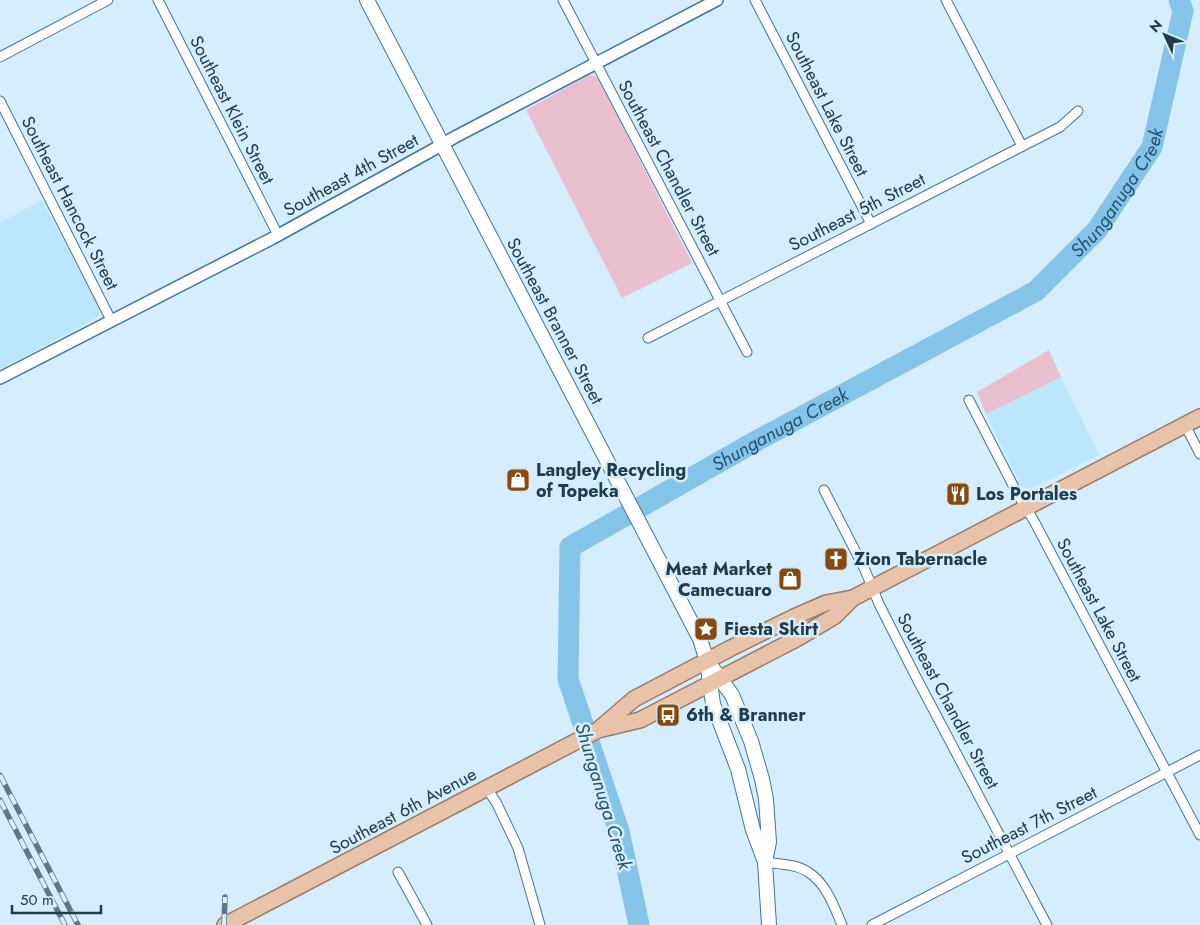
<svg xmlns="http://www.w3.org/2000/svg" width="1200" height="925" font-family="Jost,sans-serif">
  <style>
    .built { fill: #bce5fe }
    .green { fill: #e9bfce }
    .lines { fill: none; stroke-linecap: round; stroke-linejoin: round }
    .river { stroke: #85c4e9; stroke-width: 21 }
    .minor-casing { stroke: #3c7798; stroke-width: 11 }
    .tertiary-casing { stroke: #3c7798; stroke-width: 14 }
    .secondary-casing { stroke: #3c7798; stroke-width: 16 }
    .primary-casing { stroke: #9a7963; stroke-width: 18 }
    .minor { stroke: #fff; stroke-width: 9 }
    .tertiary { stroke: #fff; stroke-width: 11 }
    .secondary { stroke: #fff; stroke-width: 14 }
    .primary { stroke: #e9c3a9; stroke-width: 15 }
    .rail-casing { stroke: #5f7887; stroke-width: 5.5 }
    .rail { stroke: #d5edfc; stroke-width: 4; stroke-dasharray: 11; stroke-linecap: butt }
    .labels { text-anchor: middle; stroke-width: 5; stroke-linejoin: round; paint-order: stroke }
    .street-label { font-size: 18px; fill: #223b4a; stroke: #d5edfc }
    .poi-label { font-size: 18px; font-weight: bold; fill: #223b4a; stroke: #d5edfc; text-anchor: start }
    .water-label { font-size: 19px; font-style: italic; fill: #22536d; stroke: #d5edfc }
  </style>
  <rect width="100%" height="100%" fill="#d5edfc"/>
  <!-- built -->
  <g class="built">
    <path d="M 42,200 L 99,308 L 99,315 L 95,319 L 0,369 L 0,223 Z"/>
    <path d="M 1061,377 L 1099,455 L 1031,489 L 1025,488 L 1021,486 L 986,414 Z"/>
  </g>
  <!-- green -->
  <g class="green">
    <path d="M 589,75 L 596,77 L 601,84 L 692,263 L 622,298 L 526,110 Z"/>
    <path d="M 1049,350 L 1061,377 L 986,414 L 977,392 Z"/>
  </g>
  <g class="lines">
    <!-- river -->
    <path class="river" id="s1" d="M 639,925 L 619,831 L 568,679 L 570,547 L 758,440 L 1036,291 L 1097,230 L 1152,147 L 1183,11 L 1179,0"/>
    <!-- minor casing -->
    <g class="minor-casing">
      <g id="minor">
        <path d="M 158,0 L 278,235"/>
        <path d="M 563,0 L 747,352"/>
        <path d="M 755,0 L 871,224"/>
        <path d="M 946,0 L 1022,146"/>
        <path d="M 0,57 L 108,0"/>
        <path d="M 0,101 L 111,320"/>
        <path d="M 648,338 L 1060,127 L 1078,111"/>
        <path d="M 969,400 L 1017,493 L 1034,521 L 1200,835"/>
        <path d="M 1185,425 L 1200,454"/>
        <path d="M 824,490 L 865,570 L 879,604 L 915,675 L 1047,925"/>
        <path d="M 487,788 L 497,804 L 518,848 L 540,925"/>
        <path d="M 765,862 C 778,864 796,864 808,872 C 826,883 834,906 842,925"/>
        <path d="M 398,872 L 427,925"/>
        <path d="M 872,925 L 1200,755"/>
      </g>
    </g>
    <!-- tertiary casing -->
    <g class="tertiary-casing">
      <path id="tertiary" d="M 0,378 L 273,238 L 429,152 L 455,137 L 717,0"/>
    </g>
    <!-- secondary casing -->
    <g class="secondary-casing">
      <g id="secondary">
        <path d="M 367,0 L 700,639 L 707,661 L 713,704 L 738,769 L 753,830 L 765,862"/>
        <path d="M 713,669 L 732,695 L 751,741 L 762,779 L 766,799 L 769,842 L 765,862 L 769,925"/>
      </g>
    </g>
    <!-- primary casing -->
    <g class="primary-casing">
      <g id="primary">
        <path d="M 602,729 L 640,720 L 798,638 L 835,616 L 853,598 L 1200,417"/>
        <path d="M 225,925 L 598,730 L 634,699 L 731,648 L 794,617 L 826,603 L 853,598"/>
      </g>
    </g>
    <!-- minor -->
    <use href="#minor" class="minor"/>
    <!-- tertiary -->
    <use href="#tertiary" class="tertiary"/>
    <!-- secondary -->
    <use href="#secondary" class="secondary"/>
    <!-- primary -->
    <use href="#primary" class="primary"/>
    <!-- rail casing -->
    <g class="rail-casing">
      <g id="rail">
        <path d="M 0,775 L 78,925"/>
        <path d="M 0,800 L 65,925"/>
        <path d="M 224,925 L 225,897"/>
      </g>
    </g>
    <!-- rail -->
    <use href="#rail" class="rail"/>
  </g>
  <!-- icons -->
  <defs>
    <g id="shop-square" transform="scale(1.25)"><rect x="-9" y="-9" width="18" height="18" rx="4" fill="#884810" stroke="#d5edfc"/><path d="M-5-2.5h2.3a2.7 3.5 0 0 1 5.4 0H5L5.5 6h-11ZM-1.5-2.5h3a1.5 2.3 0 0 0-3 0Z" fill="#fff"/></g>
    <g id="restaurant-square" transform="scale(1.25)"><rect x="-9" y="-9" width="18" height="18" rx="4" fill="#884810" stroke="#d5edfc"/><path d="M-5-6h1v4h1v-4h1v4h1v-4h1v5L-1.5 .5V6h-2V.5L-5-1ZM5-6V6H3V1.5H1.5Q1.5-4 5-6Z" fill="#fff"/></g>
    <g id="church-square" transform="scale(1.25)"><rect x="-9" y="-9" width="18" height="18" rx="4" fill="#884810" stroke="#d5edfc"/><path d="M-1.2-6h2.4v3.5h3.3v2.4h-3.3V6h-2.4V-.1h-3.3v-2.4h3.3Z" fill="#fff"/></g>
    <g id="sight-square" transform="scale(1.25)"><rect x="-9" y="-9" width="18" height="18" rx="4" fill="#884810" stroke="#d5edfc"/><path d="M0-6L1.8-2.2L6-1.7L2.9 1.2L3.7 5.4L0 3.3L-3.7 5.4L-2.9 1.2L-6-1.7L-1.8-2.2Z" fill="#fff"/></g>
    <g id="bus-square" transform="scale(1.25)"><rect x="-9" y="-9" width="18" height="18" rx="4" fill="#884810" stroke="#d5edfc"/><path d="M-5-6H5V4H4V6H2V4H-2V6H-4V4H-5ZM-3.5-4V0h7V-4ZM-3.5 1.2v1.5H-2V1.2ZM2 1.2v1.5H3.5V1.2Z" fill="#fff"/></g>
  </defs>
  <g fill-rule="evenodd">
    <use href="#shop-square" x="518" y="480"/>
    <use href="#restaurant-square" x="958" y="494"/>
    <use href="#church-square" x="836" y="559"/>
    <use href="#shop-square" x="790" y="579"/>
    <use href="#sight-square" x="706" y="629"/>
    <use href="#bus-square" x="668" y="715"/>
  </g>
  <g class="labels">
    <!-- street labels -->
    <g class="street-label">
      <text transform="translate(827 104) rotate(63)" y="6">Southeast Lake Street</text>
      <text transform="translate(232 110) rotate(63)" y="6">Southeast Klein Street</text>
      <text transform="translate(669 168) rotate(62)" y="6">Southeast Chandler Street</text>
      <text transform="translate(351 175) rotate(-29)" y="6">Southeast 4th Street</text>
      <text transform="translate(70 203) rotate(63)" y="6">Southeast Hancock Street</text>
      <text transform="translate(857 212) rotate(-27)" y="6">Southeast 5th Street</text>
      <text transform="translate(555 321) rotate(62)" y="6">Southeast Branner Street</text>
      <text transform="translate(1099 610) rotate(62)" y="6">Southeast Lake Street</text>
      <text transform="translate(948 701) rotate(62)" y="6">Southeast Chandler Street</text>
      <text transform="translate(403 811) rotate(-28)" y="6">Southeast 6th Avenue</text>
      <text transform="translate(1029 825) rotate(-27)" y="6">Southeast 7th Street</text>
    </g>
    <!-- poi labels -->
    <g class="poi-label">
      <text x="536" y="476">Langley Recycling<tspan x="536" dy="21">of Topeka</tspan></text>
      <text x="976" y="500">Los Portales</text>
      <text x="854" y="565">Zion Tabernacle</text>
      <text x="772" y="575" text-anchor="end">Meat Market<tspan x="772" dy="21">Camecuaro</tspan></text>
      <text x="724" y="635">Fiesta Skirt</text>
      <text x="686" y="721">6th &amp; Branner</text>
    </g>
    <!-- water labels -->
    <g class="water-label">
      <text dy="7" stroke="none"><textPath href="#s1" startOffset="1049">Shunganuga Creek</textPath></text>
      <text dy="7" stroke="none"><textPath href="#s1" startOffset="629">Shunganuga Creek</textPath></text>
      <text transform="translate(604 796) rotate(73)" y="7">Shunganuga Creek</text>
    </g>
  </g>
  <!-- north arrow -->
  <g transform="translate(1165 35) rotate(314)" stroke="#d5edfc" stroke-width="4" paint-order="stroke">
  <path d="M0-4L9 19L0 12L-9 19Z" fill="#223b4a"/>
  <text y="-8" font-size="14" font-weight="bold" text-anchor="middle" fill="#223b4a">N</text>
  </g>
  <!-- scale -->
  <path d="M12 905v8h89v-8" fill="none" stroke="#223b4a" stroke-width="2.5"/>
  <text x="20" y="905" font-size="15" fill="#223b4a" stroke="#d5edfc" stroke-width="4" paint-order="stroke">50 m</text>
</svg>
